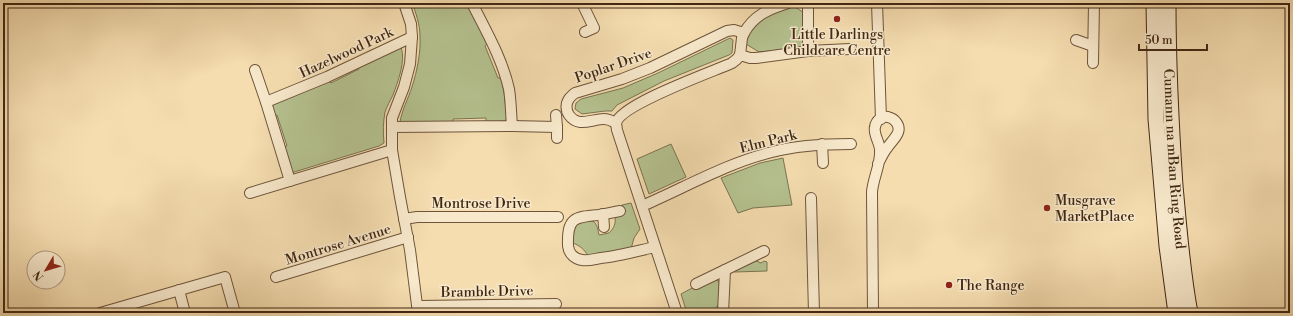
<svg xmlns="http://www.w3.org/2000/svg" width="1293" height="316" font-family="'Libre Bodoni',serif">
  <style>
    .green { fill: #b5c290; stroke: #7b7452 }
    .lines { fill: none; stroke-linecap: round; stroke-linejoin: round }
    .minor-casing { stroke: #6e543a; stroke-width: 12 }
    .secondary-casing { stroke: #412713; stroke-width: 17 }
    .minor { stroke: #f8e9cc; stroke-width: 10 }
    .secondary { stroke: #f8e9cc; stroke-width: 15 }
    .poi-dot { fill: #8f2418; stroke: #f8e9cc; stroke-width: 1.5 }
    .labels { text-anchor: middle; stroke-width: 3; stroke-linejoin: round; paint-order: stroke }
    .poi-label { font-size: 14px; fill: #412713; stroke: #f8e9cc; text-anchor: start }
    .street-label { font-size: 14px; fill: #412713; stroke: #f8e9cc }
  </style>
  <rect width="100%" height="100%" fill="#f5ddb0"/>
  <filter id="stains"><feTurbulence type="fractalNoise" baseFrequency=".005" numOctaves="4"/><feColorMatrix values="0 0 0 0 .2 0 0 0 0 .09 0 0 0 0 .02 0 0 0 .5 -.17"/></filter>
  <radialGradient id="worn" r=".72"><stop offset=".6" stop-color="#630" stop-opacity="0"/><stop offset="1" stop-color="#630" stop-opacity=".3"/></radialGradient>
  <!-- green -->
  <g class="green">
    <path d="M 412,3 L 467,3 L 487,44 L 485,46 L 498,78 L 501,78 L 504,92 L 507,118 L 505,121 L 486,122 L 486,118 L 453,119 L 453,122 L 400,122 C 402,110 408,99 412,87 C 417,71 421,52 420,36 C 420,25 416,13 412,3 Z"/>
    <path d="M 794,6 L 804,13 L 804,45 L 800,48 L 759,52 L 746,44 C 747,36 753,24 760,19 C 768,13 784,9 794,6 Z"/>
    <path d="M 730,38 L 733,40 L 732,53 L 729,55 L 664,81 L 617,105 L 612,111 L 605,111 L 582,114 L 575,109 L 576,103 L 581,99 L 623,88 L 658,73 Z"/>
    <path d="M 401,47 C 406,61 398,81 393,95 C 390,101 387,106 385,112 C 383,123 383,132 384,143 L 379,146 L 291,173 L 284,147 L 287,146 L 277,115 L 274,116 L 271,108 L 273,105 L 329,81 L 331,83 L 359,69 L 358,66 Z"/>
    <path d="M 671,144 L 686,177 L 649,194 L 637,159 Z"/>
    <path d="M 783,158 L 792,205 L 753,208 L 738,213 L 721,178 L 760,163 Z"/>
    <path d="M 631,203 L 640,229 L 634,238 L 631,249 L 588,256 C 584,249 580,246 573,243 L 574,227 L 578,222 C 593,220 596,218 599,235 L 609,233 C 614,228 616,224 615,216 L 624,214 L 622,205 Z"/>
    <path d="M 754,260 L 761,263 L 764,261 L 767,262 L 767,271 L 735,272 L 732,271 Z"/>
    <path d="M 714,280 L 719,281 L 720,306 L 717,306 L 717,310 L 699,313 L 687,313 L 681,294 L 694,287 L 697,289 Z"/>
  </g>
  <g class="lines">
    <!-- minor casing -->
    <g class="minor-casing">
      <g id="minor">
        <path d="M 404,3 L 411,24 L 412,37"/>
        <path d="M 582,3 L 594,28 L 585,32"/>
        <path d="M 788,3 C 769,9 754,15 744,33 L 734,30 L 727,31 L 650,68 L 622,79 L 575,93 C 571,96 568,99 567,103 C 566,107 567,112 569,115 C 578,128 592,119 604,119 C 609,119 612,121 616,123 C 621,104 712,72 732,63 L 737,59 L 740,55 L 750,58 L 756,58 L 808,51 L 850,49"/>
        <path d="M 808,3 L 808,51"/>
        <path d="M 877,3 L 881,119"/>
        <path d="M 1076,40 L 1093,46"/>
        <path d="M 740,55 L 742,38 L 744,33"/>
        <path d="M 1093,63 L 1094,3"/>
        <path d="M 255,70 L 266,102"/>
        <path d="M 556,115 L 557,127"/>
        <path d="M 616,123 L 617,130 L 677,313"/>
        <path d="M 512,126 L 557,127 L 557,138"/>
        <path d="M 392,127 L 512,126 C 511,114 511,101 509,89 C 502,58 486,31 472,3"/>
        <path d="M 822,144 L 823,163"/>
        <path d="M 290,181 L 266,102 L 327,77 L 412,37 L 410,64 L 404,87 L 392,118 L 392,150 L 400,197 L 410,250 L 418,313"/>
        <path d="M 250,193 L 392,150"/>
        <path d="M 811,198 L 814,313"/>
        <path d="M 642,206 C 684,188 727,163 772,152 C 798,145 824,144 851,144"/>
        <path d="M 620,211 C 613,212 606,214 598,215 C 574,217 567,218 568,246 C 569,254 575,259 582,260 C 588,261 595,259 601,258 C 619,256 637,251 655,247"/>
        <path d="M 603,214 L 604,227"/>
        <path d="M 404,219 L 417,217 L 558,217"/>
        <path d="M 276,277 L 408,237"/>
        <path d="M 696,284 L 725,270"/>
        <path d="M 179,290 L 185,313"/>
        <path d="M 418,306 L 556,304"/>
        <path d="M 100,313 L 225,277 L 235,313"/>
        <path d="M 723,313 L 725,270 L 764,251"/>
        <path d="M 873,313 L 872,192 C 873,178 881,164 880,150 C 880,143 873,134 875,127 C 876,120 882,116 888,117 C 892,118 894,119 896,122 C 904,132 892,140 887,148 C 883,153 881,158 878,164"/>
      </g>
    </g>
    <!-- secondary casing -->
    <g class="secondary-casing">
      <g id="secondary">
        <path d="M 1154,3 L 1156,119 L 1167,246 L 1176,313"/>
        <path id="s1" d="M 1168,3 C 1168,64 1171,125 1175,186 C 1179,228 1182,271 1190,313"/>
      </g>
    </g>
    <!-- minor -->
    <use href="#minor" class="minor"/>
    <!-- secondary -->
    <use href="#secondary" class="secondary"/>
  </g>
  <!-- markers -->
  <g class="poi-dot">
    <circle cx="837" cy="19" r="4"/>
    <circle cx="1047" cy="208" r="4"/>
    <circle cx="949" cy="285" r="4"/>
  </g>
  <g class="labels">
    <!-- poi labels -->
    <g class="poi-label">
      <text x="837" y="39" text-anchor="middle">Little Darlings<tspan x="837" dy="16">Childcare Centre</tspan></text>
      <text x="1055" y="205">Musgrave<tspan x="1055" dy="16">MarketPlace</tspan></text>
      <text x="957" y="290">The Range</text>
    </g>
    <!-- street labels -->
    <g class="street-label">
      <text transform="translate(346 52) rotate(-25)" y="5">Hazelwood Park</text>
      <text transform="translate(613 65) rotate(-19)" y="5">Poplar Drive</text>
      <text transform="translate(768 141) rotate(-14)" y="5">Elm Park</text>
      <text dy="5" stroke="none"><textPath href="#s1" startOffset="156">Cumann na mBan Ring Road</textPath></text>
      <text x="481" y="208">Montrose Drive</text>
      <text transform="translate(338 244) rotate(-17)" y="5">Montrose Avenue</text>
      <text transform="translate(487 291) rotate(-1)" y="5">Bramble Drive</text>
    </g>
  </g>
  <!-- margin -->
  <rect width="1293" height="316" fill="none" stroke="#f5ddb0" stroke-width="16"/>
  <rect x="4" y="4" width="1285" height="308" fill="none" stroke="#412713" stroke-width="2"/>
  <rect x="8" y="8" width="1277" height="300" fill="none" stroke="#412713"/>
  <!-- north arrow -->
  <g transform="translate(46 270) rotate(232)"><circle r="19" fill="#f8e9cc" stroke="#af9b82"/>
  <path d="M0-3L7 15L0 10L-7 15Z" fill="#8f2418"/>
  <text y="-6" font-size="11" font-weight="bold" text-anchor="middle" fill="#412713">N</text>
  </g>
  <!-- scale -->
  <path d="M1139 44v6h68v-6" fill="none" stroke="#412713" stroke-width="2"/>
  <text x="1145" y="44" font-size="12" fill="#412713" stroke="#f8e9cc" stroke-width="3" paint-order="stroke">50 m</text>
  <rect width="100%" height="100%" filter="url(#stains)"/>
  <rect width="100%" height="100%" fill="url(#worn)"/>
</svg>
